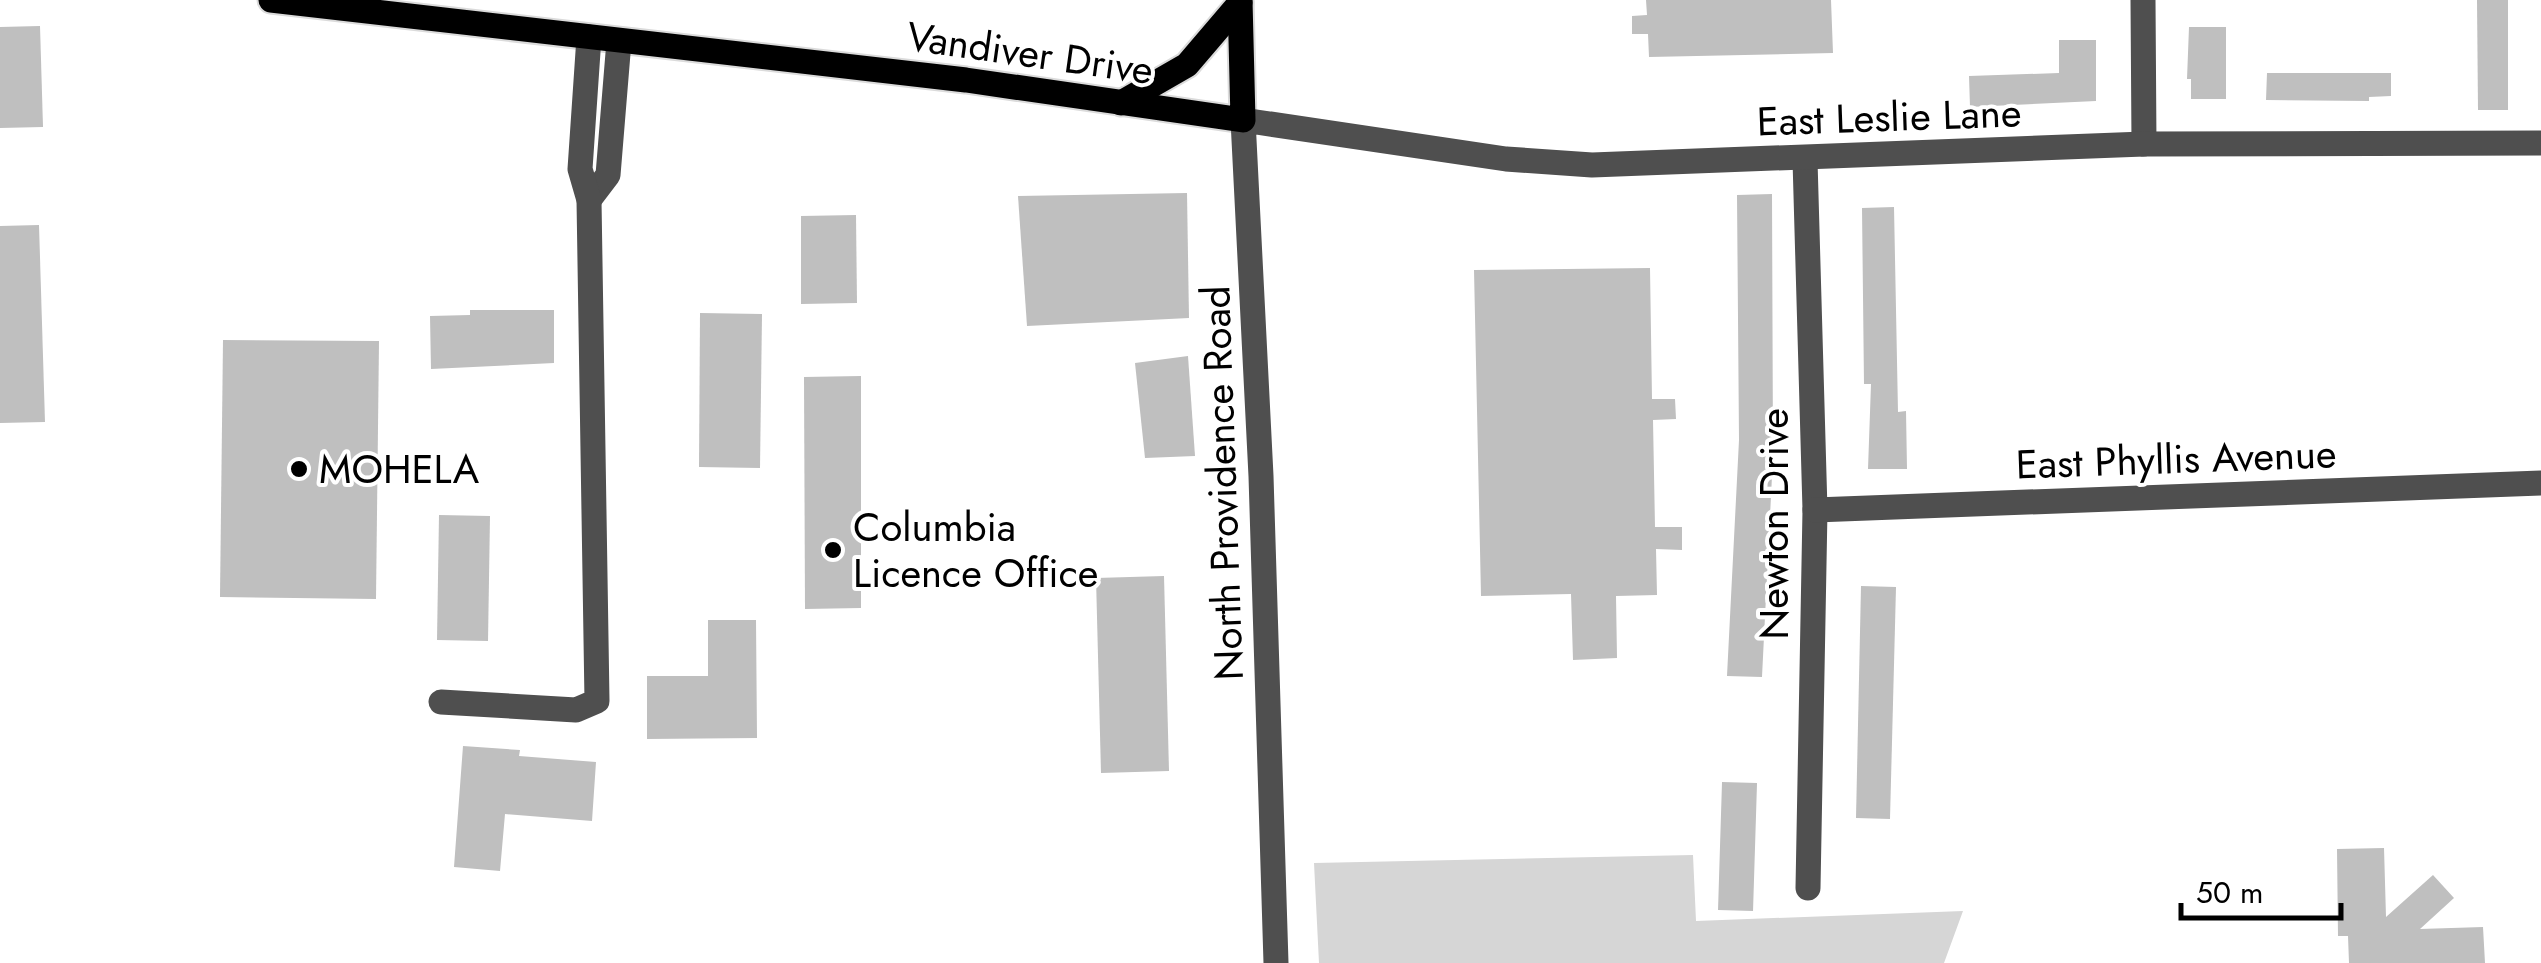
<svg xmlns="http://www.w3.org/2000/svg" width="2541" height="963" font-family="Jost,sans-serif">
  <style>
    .green { fill: #d6d6d6 }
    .building { fill: #bfbfbf }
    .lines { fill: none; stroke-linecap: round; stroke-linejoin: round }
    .major-casing { stroke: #dbdbdb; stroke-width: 29 }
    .minor { stroke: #4f4f4f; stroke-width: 25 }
    .major { stroke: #000; stroke-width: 25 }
    .poi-dot { fill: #000; stroke: #fff; stroke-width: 4 }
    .labels { text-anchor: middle; stroke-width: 8; stroke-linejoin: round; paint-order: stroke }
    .street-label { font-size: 40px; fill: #000; stroke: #fff }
    .poi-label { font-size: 40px; fill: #000; stroke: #fff; text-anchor: start }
  </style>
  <rect width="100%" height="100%" fill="#fff"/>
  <!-- green -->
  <path class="green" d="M 1693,855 L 1696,921 L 1963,911 L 1944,963 L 1319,963 L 1314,863 Z"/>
  <!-- building -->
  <g class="building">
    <path d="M 1646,0 L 1831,0 L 1833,53 L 1649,57 L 1648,34 L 1632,34 L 1632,16 L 1647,15 Z"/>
    <path d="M 2477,0 L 2508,0 L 2508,110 L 2478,110 Z"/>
    <path d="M 40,26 L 43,127 L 0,128 L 0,27 Z"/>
    <path d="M 2189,27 L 2226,27 L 2226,99 L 2191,99 L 2191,79 L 2187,79 Z"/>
    <path d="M 2059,40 L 2096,40 L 2096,101 L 1970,107 L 1969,76 L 2059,73 Z"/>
    <path d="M 2267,73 L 2391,73 L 2391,96 L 2369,97 L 2369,101 L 2266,100 Z"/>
    <path d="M 1187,193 L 1189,318 L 1027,326 L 1018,196 Z"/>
    <path d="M 1772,194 L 1773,456 L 1762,677 L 1727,676 L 1739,440 L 1737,195 Z"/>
    <path d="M 1894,207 L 1898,412 L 1906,411 L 1907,469 L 1868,469 L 1871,384 L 1864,384 L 1862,208 Z"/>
    <path d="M 856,215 L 857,303 L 801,304 L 801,216 Z"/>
    <path d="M 39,225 L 45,422 L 0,423 L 0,226 Z"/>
    <path d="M 1650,268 L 1652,399 L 1675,399 L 1676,419 L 1653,420 L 1655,527 L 1682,527 L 1682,550 L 1656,549 L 1657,595 L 1616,596 L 1617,658 L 1573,660 L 1571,594 L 1481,596 L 1474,270 Z"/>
    <path d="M 470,310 L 554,310 L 554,363 L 431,369 L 430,316 L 470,315 Z"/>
    <path d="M 700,313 L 762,314 L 760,468 L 699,467 Z"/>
    <path d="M 223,340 L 379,341 L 376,599 L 220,597 Z"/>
    <path d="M 1188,356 L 1195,456 L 1145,458 L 1135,363 Z"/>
    <path d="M 861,376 L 861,608 L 805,609 L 804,377 Z"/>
    <path d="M 439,515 L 490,516 L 488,641 L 437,640 Z"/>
    <path d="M 1164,576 L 1169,771 L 1101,773 L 1096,578 Z"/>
    <path d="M 1861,586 L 1896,587 L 1890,819 L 1856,818 Z"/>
    <path d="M 708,620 L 756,620 L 757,738 L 647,739 L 647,676 L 708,676 Z"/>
    <path d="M 463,746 L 520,750 L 519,756 L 596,762 L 592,821 L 505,814 L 500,871 L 454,867 Z"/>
    <path d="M 1722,782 L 1757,783 L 1753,911 L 1718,910 Z"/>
    <path d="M 2384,848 L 2386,917 L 2433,875 L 2454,898 L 2420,929 L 2483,927 L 2485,963 L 2349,963 L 2348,936 L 2338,936 L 2337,849 Z"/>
  </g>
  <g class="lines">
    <!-- major casing -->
    <g class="major-casing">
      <g id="major">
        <path d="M 271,0 L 966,80 L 1243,120 L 1240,0"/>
        <path d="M 1121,103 L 1187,65 L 1240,3"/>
      </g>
    </g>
    <!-- minor -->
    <g class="minor">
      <path d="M 2143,0 L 2144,144"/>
      <path d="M 1805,160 L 1815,510 L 1808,888"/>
      <path d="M 589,200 L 608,175 L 619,41"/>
      <path d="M 1815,510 L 2541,483"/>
      <path d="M 441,702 L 576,710 L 597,701 L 589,200 L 580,169 L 589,37"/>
      <path d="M 1276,963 L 1261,476 L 1243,120 L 1506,159 L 1592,165 L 2144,144 L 2541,143"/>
    </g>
    <!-- major -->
    <use href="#major" class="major"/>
  </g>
  <!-- markers -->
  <g class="poi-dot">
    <circle cx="299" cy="469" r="10"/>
    <circle cx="833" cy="550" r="10"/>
  </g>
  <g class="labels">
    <!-- street labels -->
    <g class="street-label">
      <text transform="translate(1030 53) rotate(8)" y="14">Vandiver Drive</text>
      <text transform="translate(1889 117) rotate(-2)" y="14">East Leslie Lane</text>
      <text transform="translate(2176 459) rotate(-2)" y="14">East Phyllis Avenue</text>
      <text transform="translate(1222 483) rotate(-92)" y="14">North Providence Road</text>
      <text transform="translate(1774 524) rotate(-90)" y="14">Newton Drive</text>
    </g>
    <!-- poi labels -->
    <g class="poi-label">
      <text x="319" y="483">MOHELA</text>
      <text x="853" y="541">Columbia<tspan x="853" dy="46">Licence Office</tspan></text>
    </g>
  </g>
  <!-- scale -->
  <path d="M2181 903v15h160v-15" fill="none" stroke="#000000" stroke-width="5"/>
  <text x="2196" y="903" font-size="30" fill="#000000" stroke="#ffffff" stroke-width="8" paint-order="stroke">50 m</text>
</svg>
